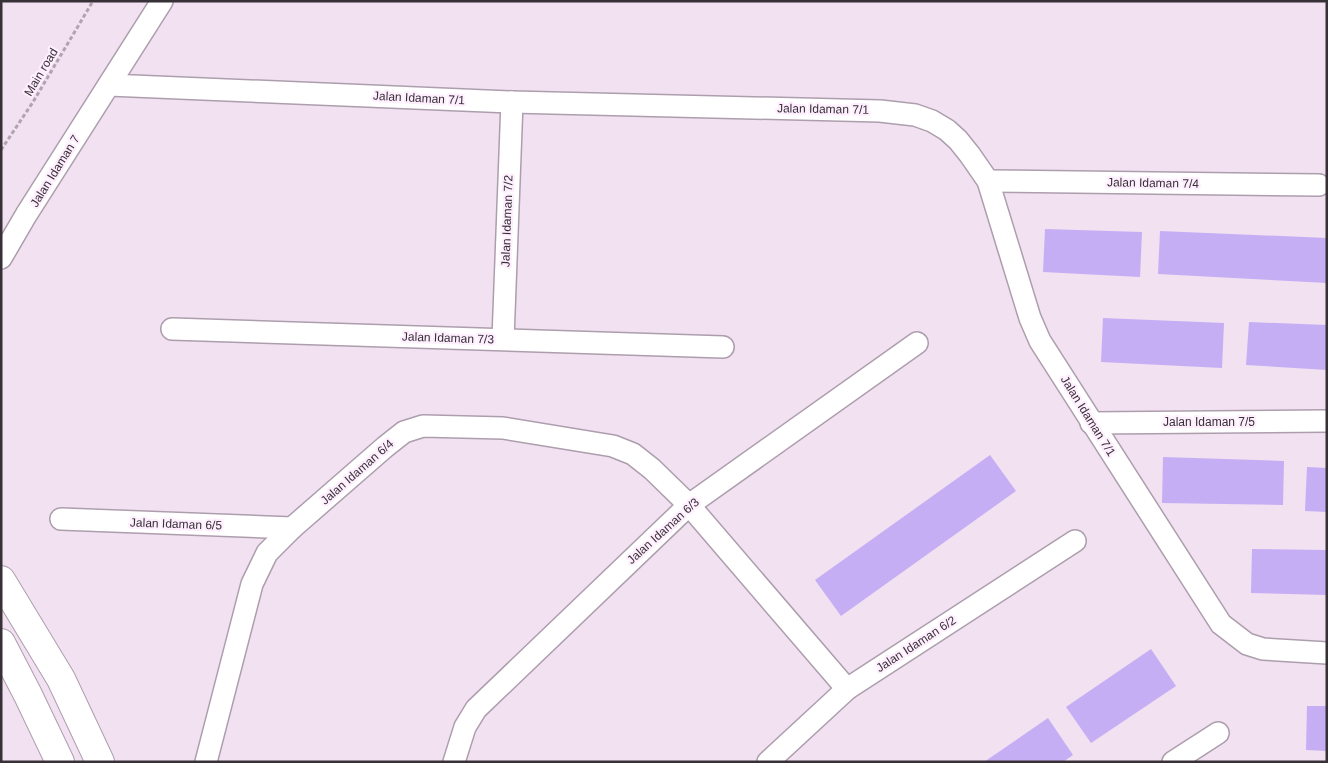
<svg xmlns="http://www.w3.org/2000/svg" width="1328" height="763" font-family="Arial,sans-serif">
  <style>
    .building { fill: #c6aef4 }
    .lines { fill: none; stroke-linecap: round; stroke-linejoin: round }
    .minor-casing { stroke: #ad9ead; stroke-width: 24 }
    .secondary-casing { stroke: #ad9ead; stroke-width: 30 }
    .path { stroke: #b1a4b0; stroke-width: 3; stroke-dasharray: 4 2.5; stroke-linecap: butt }
    .minor { stroke: #fff; stroke-width: 21 }
    .secondary { stroke: #fff; stroke-width: 28 }
    .labels { text-anchor: middle; stroke-width: 4.5; stroke-linejoin: round; paint-order: stroke }
    .street-label { font-size: 12px; fill: #373036; stroke: #feeefe }
  </style>
  <rect width="100%" height="100%" fill="#f1e1f1"/>
  <!-- building -->
  <g class="building">
    <path d="M 1045,229 L 1142,232 L 1140,277 L 1043,272 Z"/>
    <path d="M 1160,231 L 1327,238 L 1327,283 L 1158,274 Z"/>
    <path d="M 1103,318 L 1224,323 L 1222,368 L 1101,362 Z"/>
    <path d="M 1249,322 L 1327,325 L 1327,370 L 1246,365 Z"/>
    <path d="M 990,455 L 1016,491 L 841,616 L 815,580 Z"/>
    <path d="M 1163,457 L 1284,461 L 1283,505 L 1162,503 Z"/>
    <path d="M 1307,467 L 1327,468 L 1327,512 L 1305,511 Z"/>
    <path d="M 1252,549 L 1327,550 L 1327,595 L 1251,593 Z"/>
    <path d="M 1151,649 L 1176,686 L 1091,743 L 1066,707 Z"/>
    <path d="M 1307,706 L 1327,706 L 1327,751 L 1306,750 Z"/>
    <path d="M 1048,718 L 1073,755 L 1063,762 L 984,762 Z"/>
  </g>
  <g class="lines">
    <!-- minor casing -->
    <g class="minor-casing">
      <g id="minor">
        <path d="M 109,85 L 512,102 L 880,111 L 915,115 L 932,121 L 947,130 L 958,140 L 970,155 L 988,181 L 1030,318 L 1040,341 L 1221,624 L 1247,644 L 1263,649 L 1327,653"/>
        <path d="M 988,181 L 1319,185"/>
        <path d="M 1,258 L 26,215 L 162,1"/>
        <path d="M 172,329 L 723,347"/>
        <path d="M 503,339 L 512,102"/>
        <path d="M 1091,423 L 1327,421"/>
        <path d="M 61,519 L 292,528"/>
        <path d="M 206,762 L 252,584 L 267,553 L 292,528 L 385,447 L 404,432 L 423,426 L 503,428 L 613,446 L 633,454 L 652,469 L 689,505 L 847,689"/>
        <path d="M 454,762 L 465,727 L 476,709 L 689,505 L 917,343"/>
        <path d="M 768,762 L 847,689 L 1075,541"/>
        <path d="M 1173,762 L 1218,733"/>
      </g>
    </g>
    <!-- secondary casing -->
    <g class="secondary-casing">
      <g id="secondary">
        <path d="M 1,580 L 61,679 L 100,762"/>
        <path d="M 1,643 L 28,695 L 60,762"/>
      </g>
    </g>
    <!-- path -->
    <path class="path" d="M 1,150 L 33,102 L 93,1"/>
    <!-- minor -->
    <use href="#minor" class="minor"/>
    <!-- secondary -->
    <use href="#secondary" class="secondary"/>
  </g>
  <g class="labels">
    <!-- street labels -->
    <g class="street-label">
      <text transform="translate(41 72) rotate(-59)" y="4">Main road</text>
      <text transform="translate(419 98) rotate(3)" y="4">Jalan Idaman 7/1</text>
      <text transform="translate(823 109) rotate(1)" y="4">Jalan Idaman 7/1</text>
      <text transform="translate(55 171) rotate(-58)" y="4">Jalan Idaman 7</text>
      <text transform="translate(1153 183) rotate(1)" y="4">Jalan Idaman 7/4</text>
      <text transform="translate(507 221) rotate(-88)" y="4">Jalan Idaman 7/2</text>
      <text transform="translate(448 338) rotate(2)" y="4">Jalan Idaman 7/3</text>
      <text transform="translate(1088 416) rotate(58)" y="4">Jalan Idaman 7/1</text>
      <text x="1209" y="426">Jalan Idaman 7/5</text>
      <text transform="translate(357 472) rotate(-41)" y="4">Jalan Idaman 6/4</text>
      <text transform="translate(176 524) rotate(2)" y="4">Jalan Idaman 6/5</text>
      <text transform="translate(663 531) rotate(-42)" y="4">Jalan Idaman 6/3</text>
      <text transform="translate(916 644) rotate(-33)" y="4">Jalan Idaman 6/2</text>
    </g>
  </g>
  <!-- border -->
  <rect width="1328" height="763" fill="none" stroke="#373036" stroke-width="5"/>
</svg>
